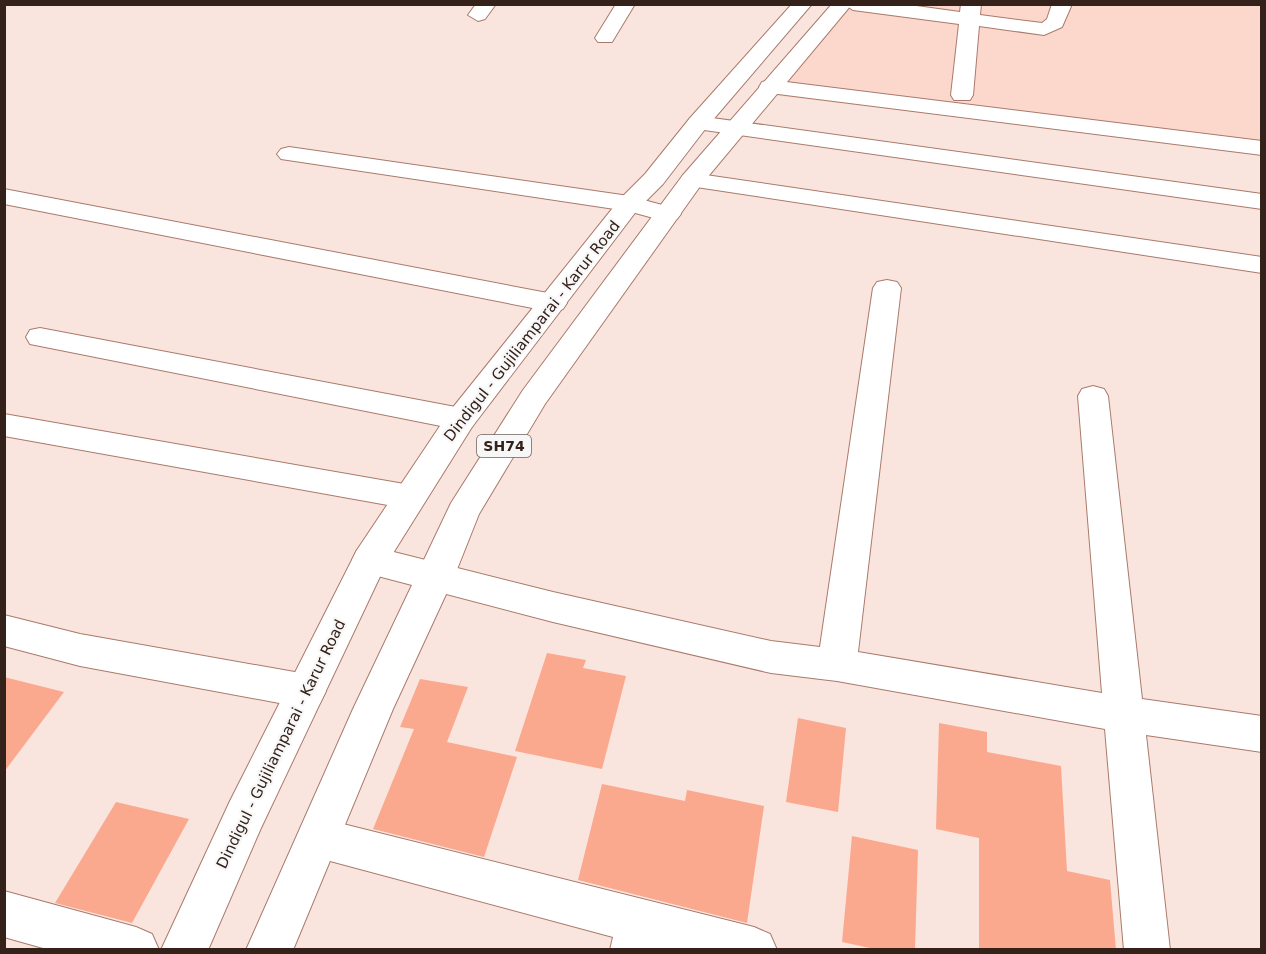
<svg xmlns="http://www.w3.org/2000/svg" width="1266" height="954" font-family="'DejaVu Sans',sans-serif">
  <style>
    .built { fill: #fcd7cb }
    .building { fill: #faa98f }
    .lines { fill: none; stroke-linecap: round; stroke-linejoin: round }
    .minor-casing { stroke: #a97a6b; stroke-width: 2 }
    .major-casing { stroke: #a97a6b; stroke-width: 2 }
    .minor { fill: #fff; fill-rule: evenodd }
    .major { fill: #fff; fill-rule: evenodd }
    .labels { text-anchor: middle; stroke-width: 4.5; stroke-linejoin: round; paint-order: stroke }
    .shield { fill: #f7f7f7; stroke: #6e615c; stroke-width: 1.5 }
    .shield-label { font-size: 14px; font-weight: bold; fill: #34211a }
    .street-label { font-size: 15px; fill: #34211a; stroke: #f7f7f7 }
  </style>
  <rect width="100%" height="100%" fill="#fae5de"/>
  <!-- built -->
  <path class="built" d="M 838,5 L 1261,5 L 1261,152 L 753,93 Z"/>
  <!-- building -->
  <g class="building">
    <path d="M 547,653 L 586,660 L 583,668 L 626,676 L 602,769 L 515,751 Z"/>
    <path d="M 4,677 L 64,692 L 4,772 Z"/>
    <path d="M 420,679 L 468,687 L 447,742 L 517,757 L 484,857 L 373,829 L 414,729 L 400,727 Z"/>
    <path d="M 798,718 L 846,728 L 838,812 L 786,802 Z"/>
    <path d="M 939,723 L 987,732 L 987,752 L 1061,766 L 1067,871 L 1110,880 L 1116,950 L 979,950 L 979,838 L 936,829 Z"/>
    <path d="M 602,784 L 685,801 L 687,790 L 764,806 L 747,923 L 578,880 Z"/>
    <path d="M 116,802 L 189,819 L 132,923 L 55,903 Z"/>
    <path d="M 852,836 L 918,850 L 915,950 L 879,950 L 842,942 Z"/>
  </g>
  <g class="lines">
    <!-- minor casing -->
    <g class="minor-casing">
      <g id="minor">
        <path d="M 476,4 L 496,4 L 485,19 L 478,21 L 468,15 Z"/>
        <path d="M 616,4 L 635,4 L 612,42 L 598,42 L 595,38 Z"/>
        <path d="M 844,4 L 902,4 L 960,12 L 961,4 L 981,4 L 980,15 L 1042,23 L 1047,19 L 1052,4 L 1072,4 L 1062,27 L 1044,35 L 979,26 L 973,95 L 970,100 L 954,100 L 951,95 L 959,24 L 853,10 Z"/>
        <path d="M 770,80 L 1262,141 L 1262,155 L 762,92 L 759,87 L 762,82 Z"/>
        <path d="M 698,116 L 1262,194 L 1262,209 L 690,128 L 687,123 L 690,118 Z"/>
        <path d="M 289,147 L 629,196 L 677,209 L 681,214 L 677,219 L 668,222 L 628,211 L 281,159 L 277,154 L 281,149 Z"/>
        <path d="M 692,173 L 1262,257 L 1262,273 L 683,185 L 680,180 L 683,175 Z"/>
        <path d="M 4,189 L 553,294 L 563,297 L 567,303 L 563,309 L 553,312 L 4,204 Z"/>
        <path d="M 887,280 L 897,282 L 901,288 L 858,652 L 1102,693 L 1078,396 L 1082,389 L 1093,386 L 1104,389 L 1108,396 L 1142,699 L 1262,716 L 1262,752 L 1146,735 L 1170,950 L 1124,950 L 1105,729 L 837,681 L 771,673 L 553,622 L 370,574 L 357,570 L 352,560 L 357,550 L 370,546 L 553,592 L 771,641 L 820,647 L 873,288 L 877,282 Z"/>
        <path d="M 40,328 L 461,408 L 472,411 L 477,419 L 472,427 L 461,430 L 30,344 L 26,337 L 30,330 Z"/>
        <path d="M 4,414 L 410,485 L 422,488 L 427,497 L 422,506 L 410,509 L 4,436 Z"/>
        <path d="M 4,615 L 80,634 L 306,674 L 320,679 L 326,691 L 320,703 L 306,708 L 80,666 L 4,646 Z"/>
        <path d="M 319,818 L 754,927 L 770,934 L 777,950 L 610,950 L 613,937 L 304,854 L 297,839 L 304,824 Z"/>
        <path d="M 4,891 L 136,927 L 152,934 L 159,950 L 50,950 L 4,937 Z"/>
      </g>
    </g>
    <!-- major casing -->
    <g class="major-casing">
      <g id="major">
        <path d="M 792,4 L 812,4 L 706,128 L 663,184 L 638,209 L 472,427 L 385,566 L 261,828 L 208,950 L 161,950 L 230,801 L 357,550 L 450,411 L 620,199 L 645,174 L 690,118 Z"/>
        <path d="M 832,4 L 852,4 L 701,185 L 545,404 L 479,514 L 454,577 L 393,709 L 293,950 L 246,950 L 353,709 L 451,503 L 523,390 L 683,175 Z"/>
      </g>
    </g>
    <!-- minor -->
    <use href="#minor" class="minor"/>
    <!-- major -->
    <use href="#major" class="major"/>
  </g>
  <g class="labels">
    <!-- shield labels -->
    <rect class="shield" x="477" y="435" width="54" height="22" rx="4.5"/>
    <g class="shield-label">
      <text x="504" y="451">SH74</text>
    </g>
    <!-- street labels -->
    <g class="street-label">
      <text transform="translate(532 331) rotate(-52)" y="5">Dindigul - Gujiliamparai - Karur Road</text>
      <text transform="translate(281 744) rotate(-64)" y="5">Dindigul - Gujiliamparai - Karur Road</text>
    </g>
  </g>
  <!-- border -->
  <rect width="1266" height="954" fill="none" stroke="#34211a" stroke-width="12"/>
</svg>
